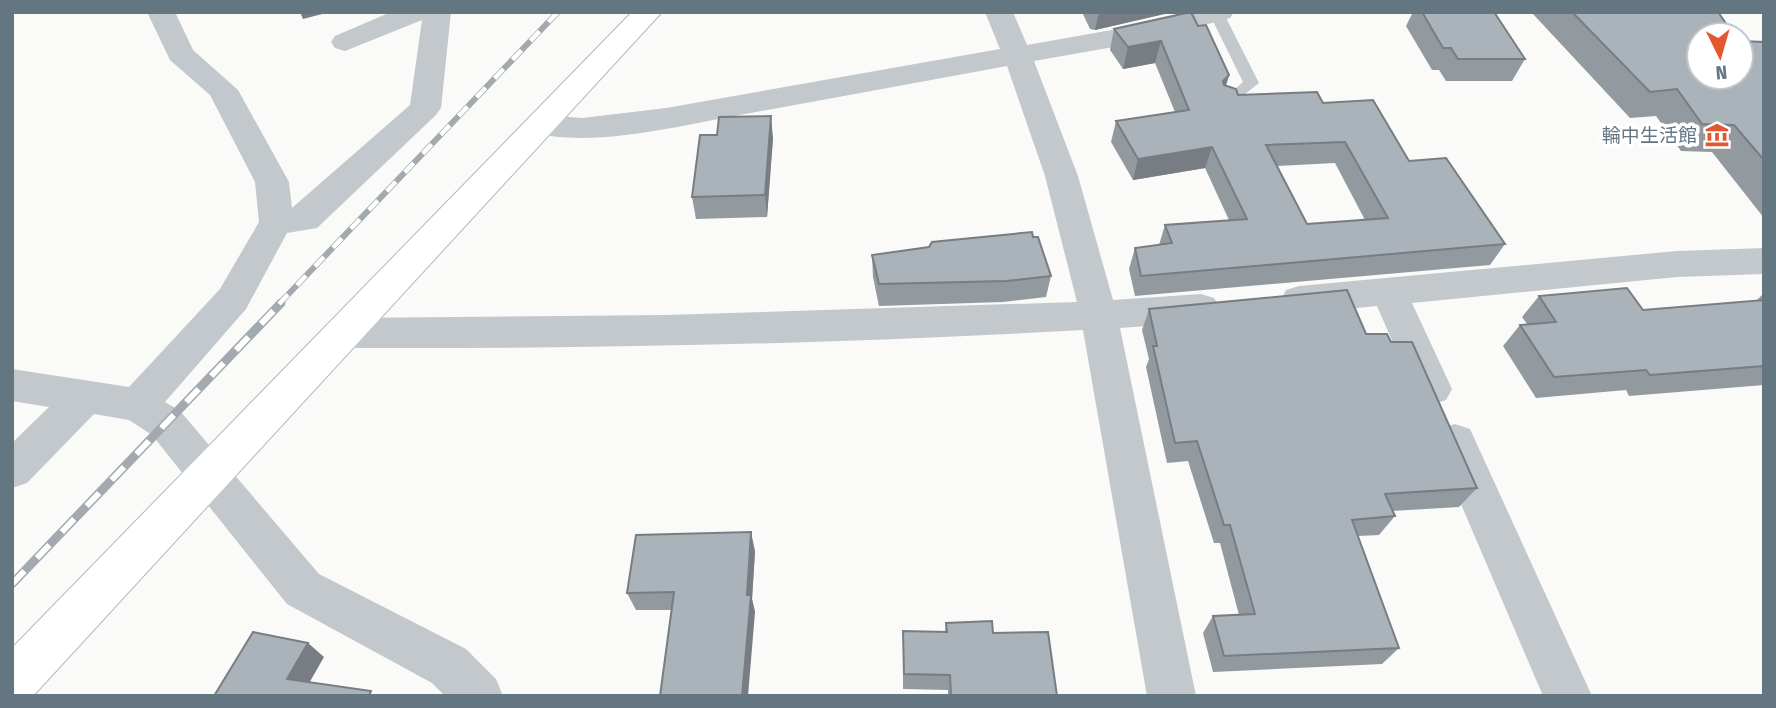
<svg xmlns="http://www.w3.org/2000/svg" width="1776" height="708" font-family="'Fira Sans Condensed','Noto Sans JP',sans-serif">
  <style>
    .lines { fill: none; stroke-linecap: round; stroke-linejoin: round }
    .secondary-casing { stroke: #b3babf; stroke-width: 2 }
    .lane { fill: #c3c8cc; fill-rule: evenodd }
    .street { fill: #c3c8cc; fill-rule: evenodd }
    .secondary { fill: #fff; fill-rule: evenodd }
    .rail-far1-casing { stroke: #a2aab0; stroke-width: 6 }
    .rail-casing { stroke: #a2aab0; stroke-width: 9 }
    .rail-far1 { stroke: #fff; stroke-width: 4.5; stroke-dasharray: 13; stroke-linecap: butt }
    .rail { stroke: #fff; stroke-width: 6; stroke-dasharray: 18; stroke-linecap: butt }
    .wall { fill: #929a9f; fill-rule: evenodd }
    .shaded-wall { fill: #777d82 }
    .building { fill: #aab3b9; stroke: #777d82; stroke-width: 2; fill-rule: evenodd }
    .labels { text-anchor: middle; stroke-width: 7; stroke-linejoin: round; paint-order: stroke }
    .poi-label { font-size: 19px; fill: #657683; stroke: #fff; text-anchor: end }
  </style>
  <rect width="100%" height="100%" fill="#fafaf8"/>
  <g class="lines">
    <!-- secondary casing -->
    <g class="secondary-casing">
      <path id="secondary" d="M 632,12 L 662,12 L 33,696 L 12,696 L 12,648 Z"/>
    </g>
    <!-- lane -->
    <path class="lane" d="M 1223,12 L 1259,83 L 1226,109 L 1218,104 L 1243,82 L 1209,13 Z"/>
    <!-- street -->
    <g class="street">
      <path d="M 147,12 L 175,12 L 193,50 L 238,90 L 289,182 L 292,208 L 410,105 L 422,20 L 345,51 L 335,48 L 331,42 L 335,36 L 391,12 L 451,12 L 441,108 L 436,115 L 317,228 L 287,233 L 246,309 L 165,402 L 180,411 L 319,574 L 466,649 L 496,679 L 503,696 L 445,696 L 432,683 L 287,604 L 152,435 L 129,420 L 94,414 L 27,483 L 12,488 L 12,443 L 49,407 L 12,401 L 12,369 L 129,387 L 220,289 L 259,222 L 255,182 L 210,95 L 170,60 Z"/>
      <path d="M 985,12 L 1013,12 L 1027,45 L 1140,25 L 1187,12 L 1234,12 L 1230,18 L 1142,42 L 1034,61 L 1078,176 L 1113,300 L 1201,294 L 1214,298 L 1220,308 L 1214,318 L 1201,322 L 1120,328 L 1196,696 L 1147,696 L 1083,330 C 838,344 592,349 346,348 L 333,343 L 327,333 L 333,323 L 346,318 L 665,315 L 1077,302 L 1045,176 L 1007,66 C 920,82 833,98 745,114 C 681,125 594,149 530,132 L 525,125 L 530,118 L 541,115 L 582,118 L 666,108 L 1000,49 Z"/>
      <path d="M 1764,248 L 1764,274 L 1677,277 L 1412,303 L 1452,389 L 1446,400 L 1432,405 L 1418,400 L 1377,306 L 1299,314 L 1286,310 L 1281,300 L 1286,290 L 1299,286 L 1677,251 Z"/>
      <path d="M 1455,424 L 1470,429 L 1592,696 L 1543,696 L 1434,441 L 1440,429 Z"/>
    </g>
    <!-- secondary -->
    <use href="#secondary" class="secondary"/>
    <!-- rail-far1 casing -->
    <g class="rail-far1-casing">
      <path id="rail-far1" d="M 279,304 L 558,12"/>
    </g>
    <!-- rail casing -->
    <g class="rail-casing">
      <path id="rail" d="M 12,584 L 281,303"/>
    </g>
    <!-- rail-far1 -->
    <use href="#rail-far1" class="rail-far1"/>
    <!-- rail -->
    <use href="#rail" class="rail"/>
  </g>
  <!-- wall -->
  <g class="wall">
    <path d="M 1082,12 L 1173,12 L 1095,30 L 1090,29 Z"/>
    <path d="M 1189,12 L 1229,75 L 1226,86 L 1238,95 L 1323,103 L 1409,161 L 1505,244 L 1490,265 L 1135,296 L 1129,269 L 1135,248 L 1159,245 L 1165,225 L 1229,220 L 1205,168 L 1133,180 L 1111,142 L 1116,121 L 1175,112 L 1155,63 L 1123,69 L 1110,50 L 1114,29 ZM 1335,163 L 1365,220 L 1307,224 L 1277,166 Z"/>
    <path d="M 1413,12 L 1494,12 L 1525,59 L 1512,81 L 1446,81 L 1439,70 L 1432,70 L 1406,26 Z"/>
    <path d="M 1533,12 L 1718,12 L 1699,77 L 1764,42 L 1764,218 L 1712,152 L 1681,151 L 1656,116 L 1630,118 L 1533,14 Z"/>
    <path d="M 773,138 L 767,217 L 696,219 L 692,197 Z"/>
    <path d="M 1033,237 L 1051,276 L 1046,297 L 1003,302 L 879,306 L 873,277 L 872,255 Z"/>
    <path d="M 1762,295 L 1764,295 L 1764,385 L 1629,396 L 1626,390 L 1536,398 L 1503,346 L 1520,325 L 1527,324 L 1522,317 L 1539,296 L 1643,310 L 1756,301 Z"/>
    <path d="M 1149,309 L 1366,334 L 1391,342 L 1477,488 L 1459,507 L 1392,511 L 1395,516 L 1379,535 L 1358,536 L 1399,648 L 1382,664 L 1213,672 L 1203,633 L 1213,616 L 1239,615 L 1220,543 L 1214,543 L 1188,461 L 1167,463 L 1146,367 L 1149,359 L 1142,330 Z"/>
    <path d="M 755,551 L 752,599 L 755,612 L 672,610 L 636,610 L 627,593 Z"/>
    <path d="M 946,623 L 993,633 L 1057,696 L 948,696 L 948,690 L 903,689 L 903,631 L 945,632 Z"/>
  </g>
  <!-- shaded-wall -->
  <g class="shaded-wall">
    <path d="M 300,12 L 330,12 L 303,19 Z"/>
    <path d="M 1099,12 L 1173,12 L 1095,30 Z"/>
    <path d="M 1161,41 L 1155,63 L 1123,69 L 1128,47 Z"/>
    <path d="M 1229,75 L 1222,97 L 1223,81 Z"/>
    <path d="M 771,116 L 773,138 L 767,217 L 765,195 Z"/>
    <path d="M 1212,147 L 1205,168 L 1133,180 L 1138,159 Z"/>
    <path d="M 751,532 L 755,551 L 752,599 L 755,612 L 748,696 L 742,696 Z"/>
    <path d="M 308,643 L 324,657 L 304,692 L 287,679 Z"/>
  </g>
  <!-- building -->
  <g class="building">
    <path d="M 1191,12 L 1198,26 L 1206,25 L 1229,75 L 1223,81 L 1224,85 L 1236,89 L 1238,95 L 1317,92 L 1323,103 L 1373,100 L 1409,161 L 1446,158 L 1505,244 L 1141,276 L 1135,248 L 1172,243 L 1165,225 L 1247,219 L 1212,147 L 1138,159 L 1116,121 L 1189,110 L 1161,41 L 1128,47 L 1114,29 ZM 1345,142 L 1388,218 L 1307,224 L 1266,145 Z"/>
    <path d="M 1422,12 L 1494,12 L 1525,59 L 1458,59 L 1451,48 L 1443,48 Z"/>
    <path d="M 1572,12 L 1718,12 L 1734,35 L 1699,35 L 1699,77 L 1741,77 L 1741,41 L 1764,42 L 1764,160 L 1734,125 L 1702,124 L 1677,89 L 1650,92 Z"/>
    <path d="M 771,116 L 765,195 L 692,197 L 700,135 L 717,135 L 719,117 Z"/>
    <path d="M 1032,232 L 1033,237 L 1038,237 L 1051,276 L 1006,281 L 879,284 L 872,255 L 929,247 L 932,242 Z"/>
    <path d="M 1627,288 L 1643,310 L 1764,300 L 1764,366 L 1650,375 L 1646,370 L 1554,377 L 1520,325 L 1556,322 L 1539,296 Z"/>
    <path d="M 1347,290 L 1366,334 L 1387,334 L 1391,342 L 1412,342 L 1477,488 L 1385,494 L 1395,516 L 1352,520 L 1399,648 L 1224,656 L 1213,616 L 1255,614 L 1230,525 L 1224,525 L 1197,441 L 1175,443 L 1153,346 L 1157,346 L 1149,309 Z"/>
    <path d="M 751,532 L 747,595 L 751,595 L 742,696 L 660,696 L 674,592 L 627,593 L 636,535 Z"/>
    <path d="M 992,621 L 993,633 L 1048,632 L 1057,696 L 951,696 L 950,675 L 904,674 L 903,631 L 947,632 L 946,623 Z"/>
    <path d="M 253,632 L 308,643 L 287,679 L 371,691 L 369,696 L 214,696 Z"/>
  </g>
  <!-- icons -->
  <defs>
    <g id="museum-bare" transform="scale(1.89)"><path d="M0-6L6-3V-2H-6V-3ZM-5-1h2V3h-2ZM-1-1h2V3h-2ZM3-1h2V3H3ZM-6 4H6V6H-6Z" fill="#e4572e" stroke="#fff" stroke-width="2.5" paint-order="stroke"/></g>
  </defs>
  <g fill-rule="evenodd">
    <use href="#museum-bare" x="1717" y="135"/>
  </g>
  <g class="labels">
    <!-- poi labels -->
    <g class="poi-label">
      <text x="1697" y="142">輪中生活館</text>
    </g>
  </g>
  <!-- border -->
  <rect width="1776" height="708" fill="none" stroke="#657683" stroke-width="28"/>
  <!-- north arrow -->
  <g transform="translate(1720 56) rotate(175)"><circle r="33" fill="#ffffff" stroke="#c1c8cd" stroke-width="2"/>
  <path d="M0-5L12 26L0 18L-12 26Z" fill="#e4572e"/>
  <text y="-10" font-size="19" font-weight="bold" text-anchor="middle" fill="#657683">N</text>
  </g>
</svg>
